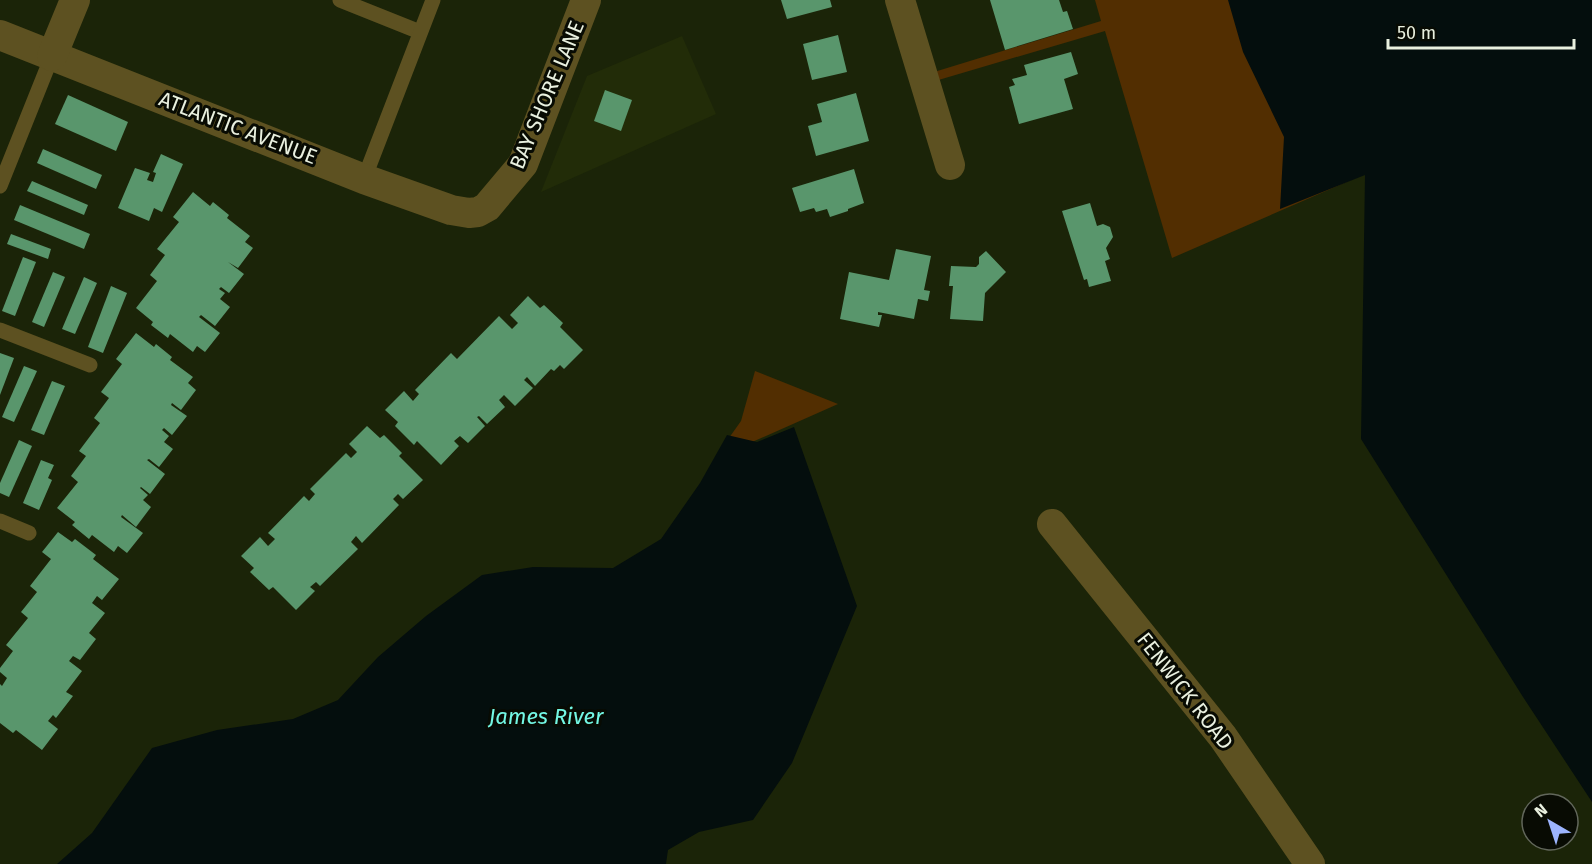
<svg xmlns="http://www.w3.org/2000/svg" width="1592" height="864" font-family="'Fira Sans',sans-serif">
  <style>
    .built { fill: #222c08 }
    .green { fill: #522e01 }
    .water { fill: #040e0d }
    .building { fill: #59966c }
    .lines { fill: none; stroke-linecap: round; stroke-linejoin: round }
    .service { stroke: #5d5121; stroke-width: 15 }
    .minor { stroke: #5d5121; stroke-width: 30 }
    .labels { text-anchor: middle; stroke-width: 6; stroke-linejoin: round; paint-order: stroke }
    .street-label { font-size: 21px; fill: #e9f0df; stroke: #080b03 }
    .water-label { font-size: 22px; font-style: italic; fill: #73f7e4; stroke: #080b03 }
  </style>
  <rect width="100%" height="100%" fill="#1b2408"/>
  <!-- built -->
  <path class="built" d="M 682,36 L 716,114 L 541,192 L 587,76 Z"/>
  <!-- green -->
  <g class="green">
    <path d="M 1095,0 L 1289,0 L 1365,174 L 1172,258 L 1105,31 L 925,84 L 921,76 L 1101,21 Z"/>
    <path d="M 755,371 L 838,404 L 714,459 L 741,421 Z"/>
  </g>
  <!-- water -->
  <g class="water">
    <path d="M 1228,0 L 1592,0 L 1592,802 L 1523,697 L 1361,439 L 1365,175 L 1280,209 L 1284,137 L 1243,52 Z"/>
    <path d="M 794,427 L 857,606 L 792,763 L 753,820 L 699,832 L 668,850 L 666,864 L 57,864 L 92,833 L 152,748 L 217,730 L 293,719 L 338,700 L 378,657 L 426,616 L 482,575 L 533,567 L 613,568 L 661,539 L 700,483 L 727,435 L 757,442 Z"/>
  </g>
  <!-- building -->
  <g class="building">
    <path d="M 781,0 L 830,0 L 832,7 L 787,19 Z"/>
    <path d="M 990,0 L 1059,0 L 1063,12 L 1067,11 L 1073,29 L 1005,50 Z"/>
    <path d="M 838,35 L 847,72 L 812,80 L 803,44 Z"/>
    <path d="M 1071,52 L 1078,74 L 1064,79 L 1073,109 L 1019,124 L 1009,87 L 1015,85 L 1012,79 L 1027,75 L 1024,65 Z"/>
    <path d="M 605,90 L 632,100 L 621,131 L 594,121 Z"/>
    <path d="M 856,93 L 869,141 L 816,156 L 808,126 L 822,122 L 817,104 Z"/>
    <path d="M 68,95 L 128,122 L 116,151 L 55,124 Z"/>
    <path d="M 43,149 L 102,175 L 96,189 L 37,163 Z"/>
    <path d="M 161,154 L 183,164 L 162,212 L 154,208 L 149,221 L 118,208 L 135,168 L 150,173 L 147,180 L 153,182 L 156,173 L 153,172 Z"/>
    <path d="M 854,169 L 864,203 L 848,209 L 848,211 L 830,217 L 827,209 L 816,212 L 814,208 L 800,212 L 792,188 Z"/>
    <path d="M 32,181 L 88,205 L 84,215 L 27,191 Z"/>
    <path d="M 193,192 L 210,206 L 213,202 L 229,215 L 227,218 L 250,236 L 245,242 L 253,248 L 238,268 L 228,262 L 244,274 L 229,293 L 221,287 L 219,289 L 225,293 L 220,299 L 230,307 L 215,326 L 201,315 L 199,317 L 220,333 L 205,352 L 197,346 L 193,352 L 170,334 L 168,338 L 151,325 L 153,322 L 136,308 L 157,281 L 150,275 L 165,255 L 157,249 L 179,222 L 173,217 Z"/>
    <path d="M 1090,203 L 1097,226 L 1103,224 L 1110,227 L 1113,237 L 1106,248 L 1110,259 L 1105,261 L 1111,281 L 1089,287 L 1087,279 L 1084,280 L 1062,211 Z"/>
    <path d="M 20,205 L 90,234 L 84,249 L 14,220 Z"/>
    <path d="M 11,234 L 51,249 L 48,259 L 7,244 Z"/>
    <path d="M 896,249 L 931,256 L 924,290 L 930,291 L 928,301 L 918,299 L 914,319 L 878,312 L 878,315 L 882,315 L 879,327 L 840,319 L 849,272 L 889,280 Z"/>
    <path d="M 986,251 L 1006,272 L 985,293 L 983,321 L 950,319 L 953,286 L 949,286 L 951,266 L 976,267 L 979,264 L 979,257 Z"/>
    <path d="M 23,257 L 36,262 L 15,316 L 2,311 Z"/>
    <path d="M 53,272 L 65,277 L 44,327 L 32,322 Z"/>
    <path d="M 84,277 L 97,283 L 75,334 L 62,329 Z"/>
    <path d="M 111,286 L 127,293 L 103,353 L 88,347 Z"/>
    <path d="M 528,296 L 540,308 L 544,305 L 563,323 L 560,327 L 583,350 L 564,369 L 560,365 L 554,371 L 551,369 L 535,386 L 527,377 L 524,380 L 533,388 L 515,406 L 504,395 L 499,400 L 505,407 L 487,424 L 479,416 L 477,417 L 485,426 L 468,443 L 460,436 L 454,441 L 459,446 L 441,465 L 417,441 L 414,445 L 395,426 L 398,422 L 385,410 L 404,391 L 413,401 L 419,394 L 415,390 L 451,353 L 457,359 L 499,316 L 512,329 L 518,323 L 510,315 Z"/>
    <path d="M 136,333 L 154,347 L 156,344 L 172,357 L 170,360 L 193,377 L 188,383 L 196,390 L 181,410 L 172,403 L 171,405 L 187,416 L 172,435 L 164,428 L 162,430 L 169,436 L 164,442 L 173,449 L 159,467 L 149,459 L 147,460 L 165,474 L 150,494 L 141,487 L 140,488 L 148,495 L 143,500 L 151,507 L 136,527 L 122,515 L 121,517 L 143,533 L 127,553 L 118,546 L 114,552 L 92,535 L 89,539 L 72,525 L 75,522 L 57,508 L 78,482 L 71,476 L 86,456 L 79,451 L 100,423 L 94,418 L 109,398 L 101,392 L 122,364 L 116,359 Z"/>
    <path d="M 0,353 L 14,358 L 0,395 Z"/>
    <path d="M 24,366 L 37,371 L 14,422 L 2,417 Z"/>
    <path d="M 52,381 L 65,386 L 44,435 L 31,430 Z"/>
    <path d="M 367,426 L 380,438 L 384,435 L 402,453 L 399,456 L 423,480 L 403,499 L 398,494 L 393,499 L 399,505 L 362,543 L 356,536 L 351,542 L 358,549 L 320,586 L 316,582 L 310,587 L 315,591 L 296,610 L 273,587 L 269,590 L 250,572 L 254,568 L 241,556 L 260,537 L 268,546 L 275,539 L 268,533 L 304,496 L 309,501 L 315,494 L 310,489 L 346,453 L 351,458 L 357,452 L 349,444 Z"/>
    <path d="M 19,440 L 32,446 L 9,497 L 0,493 L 0,483 Z"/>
    <path d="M 41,460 L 54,465 L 48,478 L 52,480 L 39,510 L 23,503 Z"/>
    <path d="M 58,532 L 72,542 L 75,539 L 96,555 L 93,559 L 119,579 L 102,600 L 97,596 L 92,603 L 105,613 L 89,633 L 96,639 L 80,660 L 73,656 L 69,661 L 82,671 L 66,692 L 73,696 L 56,718 L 53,715 L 48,721 L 58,729 L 42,750 L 16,730 L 13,733 L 0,723 L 0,684 L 2,686 L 7,678 L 0,672 L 0,668 L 13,651 L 6,645 L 28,618 L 21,612 L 37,592 L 30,586 L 51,559 L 42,552 Z"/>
  </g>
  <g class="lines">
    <!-- service -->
    <g class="service">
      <path d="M 340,0 L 420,32"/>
      <path d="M 364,179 L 433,0"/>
      <path d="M 0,186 L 52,56"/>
      <path d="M 0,330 L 90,365"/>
      <path d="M 0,521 L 29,533"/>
    </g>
    <!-- minor -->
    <g class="minor">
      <path d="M 900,0 L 950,165"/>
      <path d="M 0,35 L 364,179 L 451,210 L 469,213 L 478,212 L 487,207 L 523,164 L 586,0"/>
      <path d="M 52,56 L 75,0"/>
      <path d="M 1052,524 L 1223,737 L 1310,864"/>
    </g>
  </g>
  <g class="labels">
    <!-- street labels -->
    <g class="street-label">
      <text transform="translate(547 95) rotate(-67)" y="7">BAY SHORE LANE</text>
      <text transform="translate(238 128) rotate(21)" y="7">ATLANTIC AVENUE</text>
      <text transform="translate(1185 691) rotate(52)" y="7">FENWICK ROAD</text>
    </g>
    <!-- water labels -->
    <g class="water-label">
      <text x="546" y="724">James River</text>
    </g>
  </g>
  <!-- north arrow -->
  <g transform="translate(1550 822) rotate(321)"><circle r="28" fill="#080b03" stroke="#62675b" stroke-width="1.5"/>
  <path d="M0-4.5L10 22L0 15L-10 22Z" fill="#9cb4fd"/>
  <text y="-9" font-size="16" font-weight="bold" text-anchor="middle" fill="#e9f0df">N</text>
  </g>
  <!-- scale -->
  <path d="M1388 39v9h186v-9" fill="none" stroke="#e9f0df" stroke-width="3"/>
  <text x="1397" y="39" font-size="18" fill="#e9f0df" stroke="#080b03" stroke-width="4.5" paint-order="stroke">50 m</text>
</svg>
